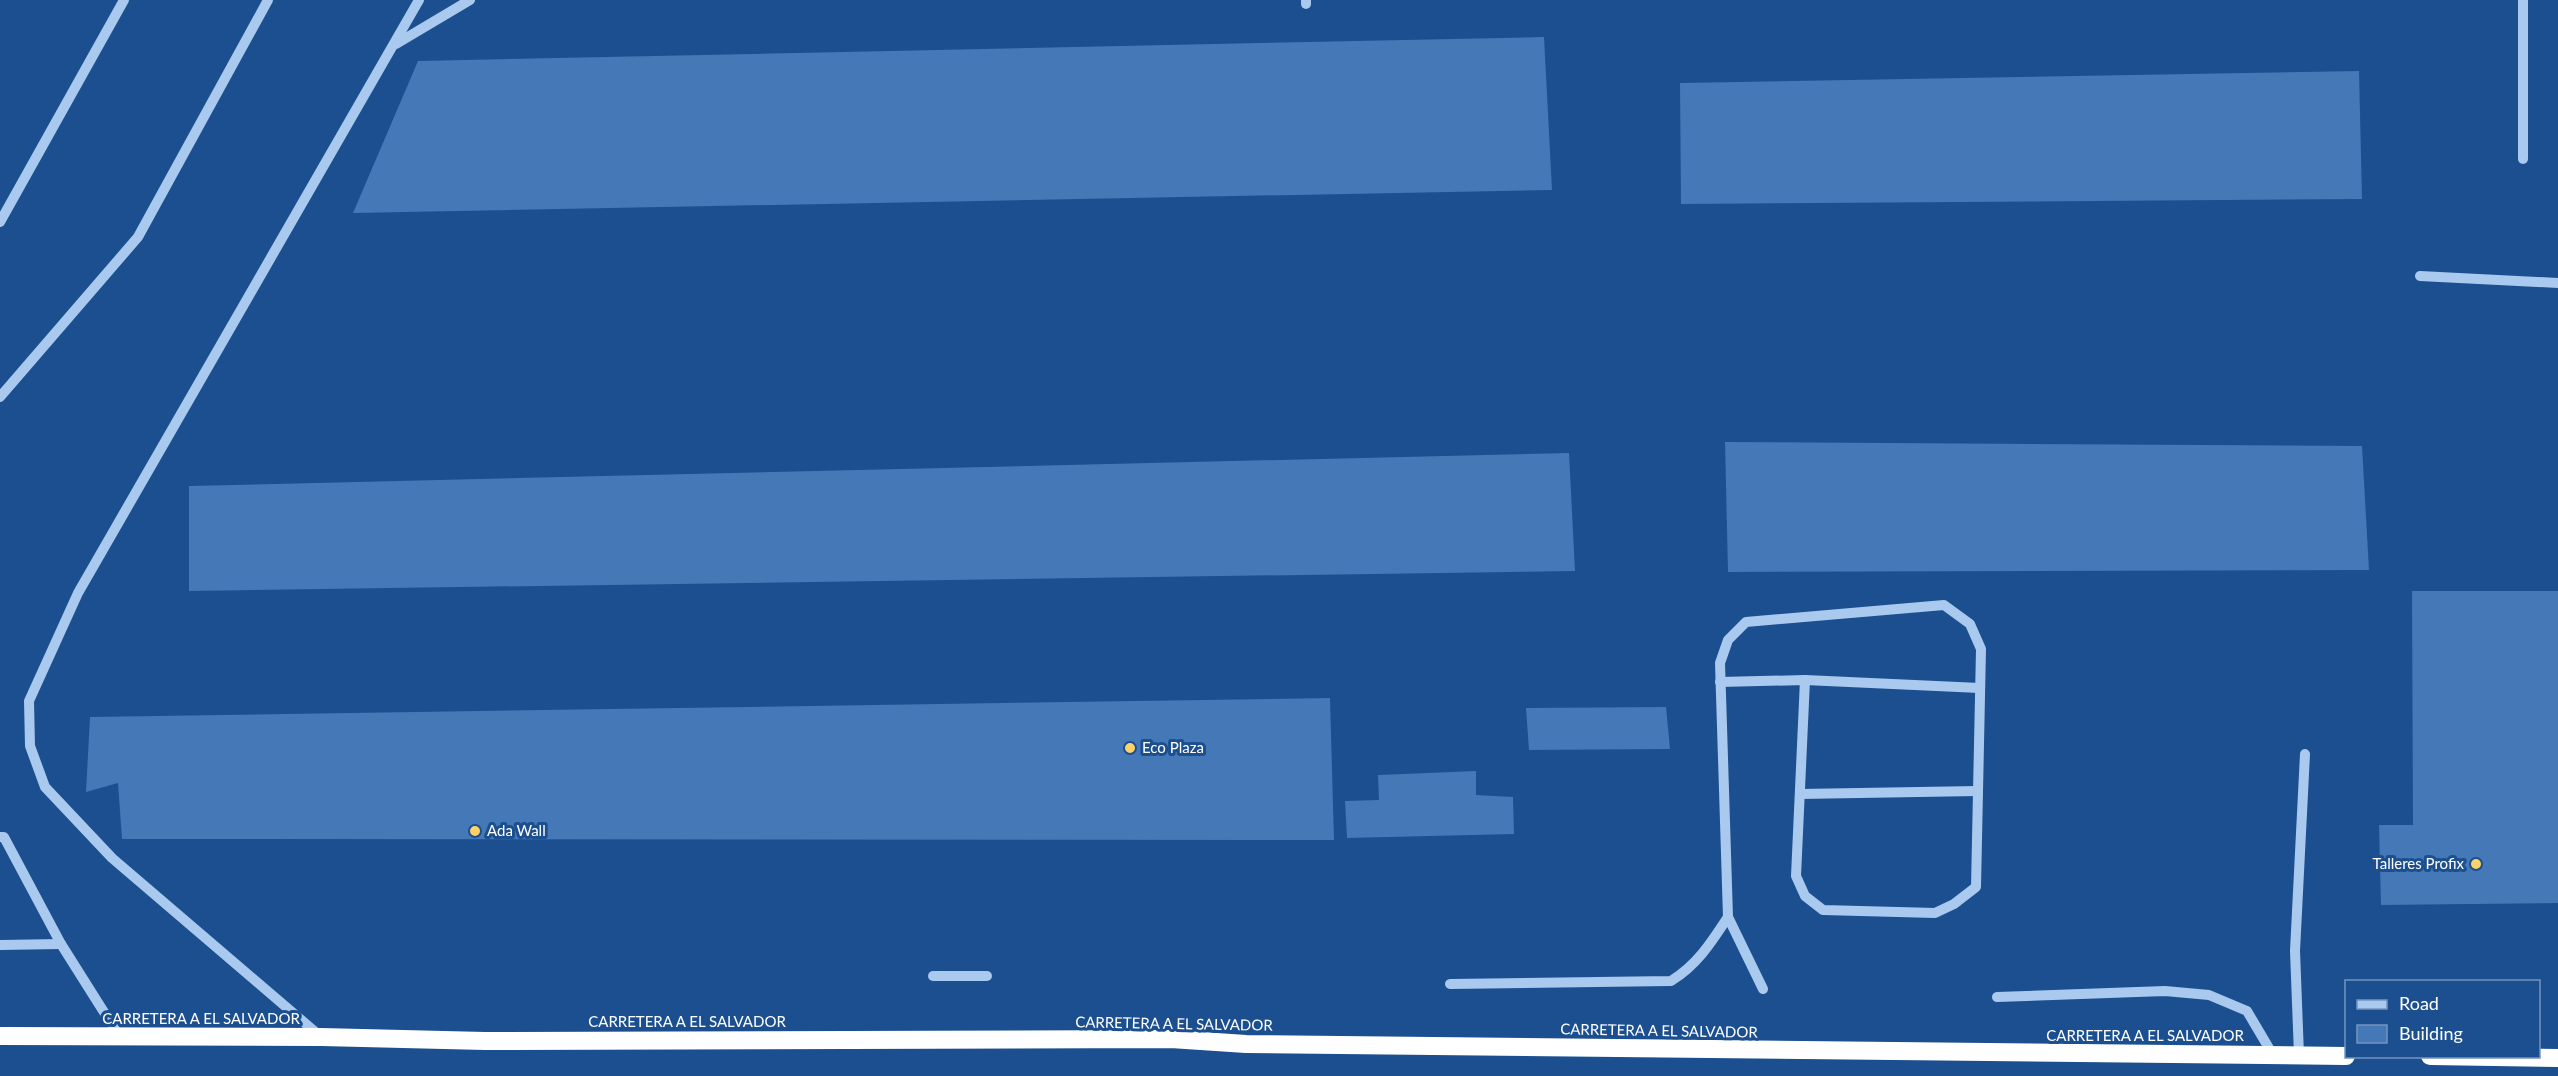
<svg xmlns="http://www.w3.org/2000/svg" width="2558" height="1076" font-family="Lato,sans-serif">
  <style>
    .building { fill: #4478b7 }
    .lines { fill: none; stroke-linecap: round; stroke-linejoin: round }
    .minor { stroke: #a9c9ee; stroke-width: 10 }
    .highway { stroke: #fff; stroke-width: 18 }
    .poi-dot { fill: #ffd166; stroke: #1b4f8f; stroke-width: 2 }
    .labels { text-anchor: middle; stroke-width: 6; stroke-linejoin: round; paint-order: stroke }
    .poi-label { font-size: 15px; fill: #fff; stroke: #1b4f8f; text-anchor: start }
    .street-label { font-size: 15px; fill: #fff; stroke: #1b4f8f }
  </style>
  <rect width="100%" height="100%" fill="#1b4f8f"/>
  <!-- building -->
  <g class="building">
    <path d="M 1544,37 L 1552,190 L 353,213 L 418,61 Z"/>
    <path d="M 2359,71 L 2362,199 L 1681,204 L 1680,83 Z"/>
    <path d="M 1725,442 L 2362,446 L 2369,570 L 1728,572 Z"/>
    <path d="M 1569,453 L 1575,571 L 189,591 L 189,486 Z"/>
    <path d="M 2412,591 L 2558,591 L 2558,903 L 2381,905 L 2379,825 L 2413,825 Z"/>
    <path d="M 1330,698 L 1334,840 L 122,839 L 118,783 L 86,792 L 90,717 Z"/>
    <path d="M 1666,707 L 1670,749 L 1529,750 L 1526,708 Z"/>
    <path d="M 1476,771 L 1476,795 L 1513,797 L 1514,834 L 1347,838 L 1345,801 L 1379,800 L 1378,775 Z"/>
  </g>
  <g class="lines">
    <!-- minor -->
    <g class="minor">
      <path d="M 2523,0 L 2523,159"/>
      <path d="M 1306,4 L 1306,0"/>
      <path d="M 396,44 L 470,0"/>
      <path d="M 0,222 L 124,0"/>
      <path d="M 2420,276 L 2558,283"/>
      <path d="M 0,397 L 138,237 L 268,0"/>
      <path d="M 1720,682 L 1805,680 L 1980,688"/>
      <path d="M 1800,794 L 1978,791"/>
      <path d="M 0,837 L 4,837 L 61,944 L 119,1036"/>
      <path d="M 0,945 L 61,944"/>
      <path d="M 933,976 L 987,976"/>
      <path d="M 1450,984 L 1671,981 C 1697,965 1711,943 1728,917"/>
      <path d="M 1763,989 L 1728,917 L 1720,663 L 1728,640 L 1746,622 L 1944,605 L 1970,624 L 1981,649 L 1976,887 L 1954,904 L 1935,913 L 1823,910 L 1805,896 L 1796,876 L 1805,680"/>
      <path d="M 1997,997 L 2165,991 L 2209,995 L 2247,1011 L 2273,1055"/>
      <path d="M 320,1036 L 112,858 L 45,787 L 30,746 L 29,701 L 78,593 L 419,0"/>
      <path d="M 2299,1055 L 2295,951 L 2305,754"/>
    </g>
    <!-- highway -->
    <g class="highway">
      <path d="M 0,1036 L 321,1037 L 485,1041 L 1171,1039 L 1246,1044 L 2346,1056"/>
      <path d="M 2430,1056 L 2558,1058"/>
    </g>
  </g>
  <!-- markers -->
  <g class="poi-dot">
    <circle cx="1130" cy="748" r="6"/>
    <circle cx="475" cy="831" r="6"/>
    <circle cx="2476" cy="864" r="6"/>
  </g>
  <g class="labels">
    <!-- poi labels -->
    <g class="poi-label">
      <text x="1142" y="753">Eco Plaza</text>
      <text x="487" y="836">Ada Wall</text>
      <text x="2464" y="869" text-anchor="end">Talleres Profix</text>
    </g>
    <!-- street labels -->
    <g class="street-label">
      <text x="201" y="1024">CARRETERA A EL SALVADOR</text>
      <text x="687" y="1027">CARRETERA A EL SALVADOR</text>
      <text transform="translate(1174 1024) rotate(1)" y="5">CARRETERA A EL SALVADOR</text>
      <text transform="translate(1659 1031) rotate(1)" y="5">CARRETERA A EL SALVADOR</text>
      <text x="2145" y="1041">CARRETERA A EL SALVADOR</text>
    </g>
  </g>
  <!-- legend -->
  <rect x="2345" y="980" width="195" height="78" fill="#1b4f8f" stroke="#7695bc" stroke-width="1.5"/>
  <rect x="2357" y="1000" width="30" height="9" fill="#a9c9ee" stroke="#7695bc" stroke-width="1.5"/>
  <text x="2399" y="1010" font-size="18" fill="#ffffff">Road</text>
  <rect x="2357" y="1025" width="30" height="18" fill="#4478b7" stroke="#7695bc" stroke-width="1.5"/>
  <text x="2399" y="1040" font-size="18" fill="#ffffff">Building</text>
</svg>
